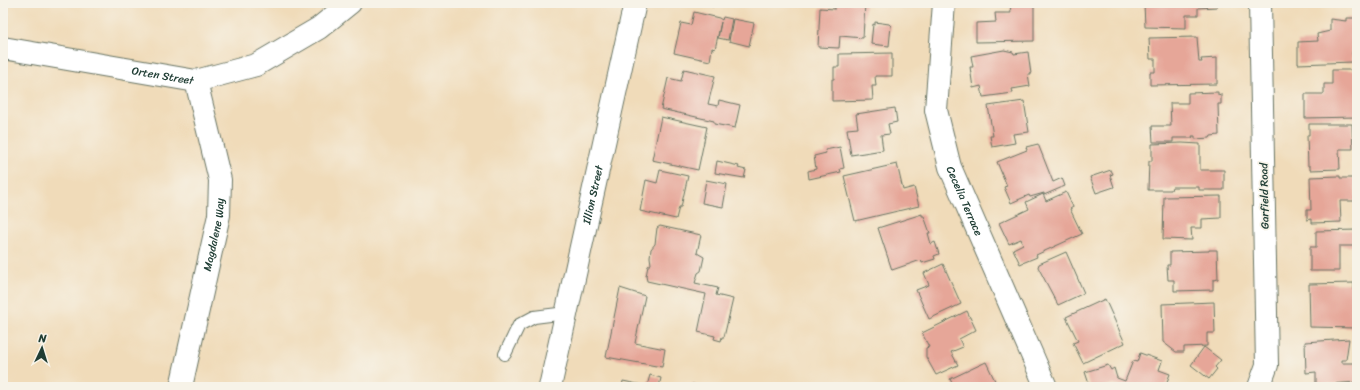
<svg xmlns="http://www.w3.org/2000/svg" width="1360" height="390" font-family="Sriracha,sans-serif">
  <style>
    .building { fill: #e6a698 }
    .lines { fill: none; stroke-linecap: round; stroke-linejoin: round }
    .service-casing { stroke: #687463; stroke-width: 14 }
    .minor-casing { stroke: #687463; stroke-width: 24 }
    .tertiary-casing { stroke: #687463; stroke-width: 24 }
    .service { stroke: #fff; stroke-width: 12 }
    .minor { stroke: #fff; stroke-width: 22 }
    .tertiary { stroke: #fff; stroke-width: 22 }
    .labels { text-anchor: middle; stroke-width: 3.5; stroke-linejoin: round; paint-order: stroke }
    .street-label { font-size: 11px; fill: #1f3d34; stroke: #f7f3e8 }
  </style>
  <rect width="100%" height="100%" fill="#f7f3e8"/>
  <filter id="ink" filterUnits="userSpaceOnUse"><feTurbulence type="fractalNoise" baseFrequency=".025" numOctaves="2"/><feDisplacementMap in="SourceGraphic" scale="8" xChannelSelector="R" yChannelSelector="G"/><feConvolveMatrix kernelMatrix="1 2 1 2 8 2 1 2 1" color-interpolation-filters="sRGB"/></filter>
  <filter id="wash" filterUnits="userSpaceOnUse"><feTurbulence type="fractalNoise" baseFrequency=".012" numOctaves="4" result="noise"/><feDisplacementMap in="SourceGraphic" scale="16" xChannelSelector="R" yChannelSelector="G"/><feGaussianBlur stdDeviation="0.9" result="paint"/><feColorMatrix in="noise" values="0 0 0 0 0 0 0 0 0 0 0 0 0 0 0 0 0 1.4 0 .05"/><feComposite in="paint" operator="in"/></filter>
  <g filter="url(#wash)">
    <rect width="100%" height="100%" fill="#f0dbb9"/>
    <g id="blocks">
      <!-- building -->
      <g class="building">
        <path d="M 700,3 L 714,3 L 713,7 Z"/>
        <path d="M 835,3 L 865,3 L 863,38 L 840,36 L 839,48 L 818,47 L 820,8 L 835,9 Z"/>
        <path d="M 1010,3 L 1034,3 L 1034,41 L 976,42 L 976,23 L 996,22 L 995,13 L 1011,13 Z"/>
        <path d="M 1144,3 L 1217,3 L 1217,7 L 1198,8 L 1198,15 L 1186,15 L 1186,28 L 1145,27 Z"/>
        <path d="M 694,12 L 719,18 L 722,20 L 723,17 L 732,19 L 728,40 L 718,38 L 721,22 L 715,49 L 712,48 L 710,61 L 674,53 L 681,23 L 691,25 Z"/>
        <path d="M 1346,18 L 1357,18 L 1357,52 L 1352,52 L 1353,62 L 1298,64 L 1298,42 L 1318,41 L 1317,34 L 1330,31 L 1330,19 L 1346,21 Z"/>
        <path d="M 733,19 L 754,23 L 749,46 L 729,41 Z"/>
        <path d="M 875,22 L 889,24 L 891,26 L 889,46 L 871,44 L 873,24 L 875,25 Z"/>
        <path d="M 1197,37 L 1199,62 L 1202,62 L 1201,59 L 1217,58 L 1217,84 L 1150,85 L 1150,72 L 1155,72 L 1155,59 L 1150,59 L 1149,38 Z"/>
        <path d="M 1004,50 L 1013,52 L 1014,54 L 1028,52 L 1031,74 L 1028,74 L 1030,86 L 1012,89 L 1013,93 L 983,97 L 981,86 L 973,88 L 970,67 L 973,67 L 971,56 Z"/>
        <path d="M 892,53 L 892,76 L 875,76 L 876,86 L 872,86 L 873,100 L 832,101 L 832,79 L 834,79 L 834,67 L 839,67 L 839,54 Z"/>
        <path d="M 684,69 L 715,76 L 708,104 L 718,106 L 719,100 L 740,105 L 735,128 L 714,124 L 714,121 L 661,109 L 668,78 L 681,81 Z"/>
        <path d="M 1332,70 L 1357,70 L 1357,117 L 1305,118 L 1305,94 L 1324,94 L 1324,84 L 1332,84 Z"/>
        <path d="M 1218,92 L 1218,95 L 1221,94 L 1221,104 L 1218,104 L 1219,135 L 1211,136 L 1210,138 L 1195,139 L 1195,136 L 1192,136 L 1193,138 L 1173,138 L 1173,142 L 1153,142 L 1152,126 L 1171,126 L 1170,103 L 1188,103 L 1188,93 Z"/>
        <path d="M 1024,101 L 1029,132 L 1013,134 L 1015,143 L 992,147 L 990,136 L 993,136 L 988,106 Z"/>
        <path d="M 895,108 L 897,122 L 888,124 L 890,134 L 881,135 L 883,150 L 851,155 L 847,129 L 858,128 L 856,114 Z"/>
        <path d="M 661,117 L 707,127 L 698,170 L 652,160 Z"/>
        <path d="M 1309,124 L 1352,124 L 1353,149 L 1339,149 L 1340,169 L 1310,170 L 1310,166 L 1308,166 L 1307,135 L 1309,135 Z"/>
        <path d="M 1182,143 L 1200,144 L 1200,170 L 1224,170 L 1224,190 L 1199,190 L 1199,187 L 1172,187 L 1171,190 L 1148,190 L 1149,161 L 1152,161 L 1152,144 Z"/>
        <path d="M 1038,144 L 1053,182 L 1062,178 L 1065,186 L 1044,195 L 1044,193 L 1030,197 L 1029,195 L 1011,203 L 1004,187 L 1007,186 L 997,162 L 1027,150 L 1026,147 Z"/>
        <path d="M 840,147 L 844,168 L 840,169 L 841,172 L 809,179 L 808,171 L 816,169 L 814,156 L 826,153 L 825,150 Z"/>
        <path d="M 717,161 L 739,166 L 738,168 L 746,170 L 744,178 L 715,173 Z"/>
        <path d="M 897,164 L 903,190 L 914,187 L 919,206 L 855,221 L 844,176 Z"/>
        <path d="M 660,170 L 688,176 L 681,207 L 679,207 L 676,219 L 640,211 L 646,180 L 657,183 Z"/>
        <path d="M 1111,170 L 1113,174 L 1110,175 L 1114,187 L 1096,193 L 1090,177 Z"/>
        <path d="M 1340,176 L 1340,178 L 1355,178 L 1356,201 L 1340,201 L 1341,222 L 1312,223 L 1312,219 L 1307,220 L 1307,210 L 1311,210 L 1310,177 Z"/>
        <path d="M 706,180 L 727,184 L 723,207 L 702,203 Z"/>
        <path d="M 1066,192 L 1073,207 L 1070,209 L 1082,234 L 1036,255 L 1037,257 L 1020,264 L 1013,249 L 1023,244 L 1021,239 L 1009,244 L 999,223 L 1029,209 L 1026,202 L 1043,194 L 1046,201 Z"/>
        <path d="M 1221,196 L 1221,218 L 1202,219 L 1202,228 L 1191,228 L 1192,240 L 1163,239 L 1164,197 Z"/>
        <path d="M 922,214 L 922,216 L 924,216 L 930,233 L 928,233 L 931,244 L 935,242 L 939,254 L 934,256 L 935,259 L 922,263 L 921,260 L 892,270 L 878,228 Z"/>
        <path d="M 660,226 L 701,235 L 697,253 L 704,257 L 701,271 L 698,273 L 695,283 L 718,288 L 716,295 L 733,299 L 724,337 L 722,337 L 721,341 L 714,339 L 715,336 L 698,332 L 706,294 L 647,281 L 646,276 L 648,266 L 651,264 L 650,257 L 651,249 L 655,244 L 657,228 Z"/>
        <path d="M 1357,230 L 1357,246 L 1339,246 L 1339,271 L 1310,271 L 1310,247 L 1316,247 L 1316,231 Z"/>
        <path d="M 1209,250 L 1217,250 L 1218,279 L 1213,280 L 1213,290 L 1174,291 L 1174,280 L 1168,280 L 1167,265 L 1170,265 L 1170,252 L 1209,251 Z"/>
        <path d="M 1066,252 L 1084,293 L 1058,305 L 1038,267 L 1039,264 Z"/>
        <path d="M 943,264 L 961,304 L 929,319 L 916,290 L 929,285 L 924,273 Z"/>
        <path d="M 1354,283 L 1354,294 L 1356,294 L 1357,328 L 1310,327 L 1309,284 Z"/>
        <path d="M 620,288 L 645,296 L 635,343 L 665,349 L 662,367 L 606,357 Z"/>
        <path d="M 1105,299 L 1125,343 L 1083,363 L 1073,343 L 1078,341 L 1066,317 Z"/>
        <path d="M 1214,302 L 1215,333 L 1207,333 L 1207,346 L 1184,347 L 1184,352 L 1176,352 L 1163,342 L 1162,304 Z"/>
        <path d="M 967,311 L 976,330 L 959,339 L 963,347 L 951,352 L 958,365 L 936,375 L 926,357 L 926,348 L 929,347 L 922,333 Z"/>
        <path d="M 1349,339 L 1346,360 L 1341,360 L 1341,363 L 1357,363 L 1357,382 L 1316,385 L 1316,372 L 1306,373 L 1305,342 Z"/>
        <path d="M 1204,347 L 1221,360 L 1215,367 L 1217,369 L 1209,379 L 1191,365 Z"/>
        <path d="M 1140,353 L 1162,361 L 1159,370 L 1170,374 L 1165,387 L 1123,387 L 1114,384 L 1103,387 L 1090,387 L 1085,372 L 1108,365 L 1111,370 L 1114,368 L 1117,378 L 1125,381 L 1133,361 L 1137,362 Z"/>
        <path d="M 986,362 L 998,387 L 954,387 L 950,379 Z"/>
        <path d="M 650,375 L 661,378 L 659,387 L 622,387 L 623,381 L 647,386 Z"/>
        <path d="M 692,384 L 704,386 L 704,387 L 691,387 Z"/>
      </g>
    </g>
  </g>
  <g filter="url(#ink)">
    <use href="#blocks" fill-opacity="0" stroke="#687463" stroke-width="1"/>
    <g class="lines">
      <!-- service casing -->
      <g class="service-casing">
        <path id="service" d="M 505,354 L 519,325 L 534,317 L 566,313"/>
      </g>
      <!-- minor casing -->
      <g class="minor-casing">
        <g id="minor">
          <path id="s1" d="M 944,3 L 936,110 L 950,167 L 1046,387"/>
          <path id="s2" d="M 3,48 L 196,81 L 256,65 L 319,28 L 350,3"/>
          <path id="s3" d="M 181,387 L 219,215 L 220,180 L 196,81"/>
          <path d="M 1259,387 L 1267,365 L 1260,3"/>
        </g>
      </g>
      <!-- tertiary casing -->
      <g class="tertiary-casing">
        <g id="tertiary">
          <path id="s4" d="M 550,387 L 635,3"/>
        </g>
      </g>
      <!-- service -->
      <use href="#service" class="service"/>
      <!-- minor -->
      <use href="#minor" class="minor"/>
      <!-- tertiary -->
      <use href="#tertiary" class="tertiary"/>
    </g>
  </g>
  <g class="labels">
    <!-- street labels -->
    <g class="street-label">
      <text dy="4" stroke="none"><textPath href="#s2" startOffset="162">Orten Street</textPath></text>
      <text dy="4" stroke="none"><textPath href="#s4" startOffset="197">Illion Street</textPath></text>
      <text transform="translate(1264 196) rotate(-91)" y="4">Garfield Road</text>
      <text dy="4" stroke="none"><textPath href="#s1" startOffset="203">Cecelia Terrace</textPath></text>
      <text dy="4" stroke="none"><textPath href="#s3" startOffset="156">Magdalene Way</textPath></text>
    </g>
  </g>
  <!-- margin -->
  <rect width="1360" height="390" fill="none" stroke="#f7f3e8" stroke-width="16"/>
  <!-- north arrow -->
  <g transform="translate(42 348) rotate(4)" stroke="#f7f3e8" stroke-width="3" paint-order="stroke">
  <path d="M0-3L7 15L0 10L-7 15Z" fill="#1f3d34"/>
  <text y="-6" font-size="11" font-weight="bold" text-anchor="middle" fill="#1f3d34">N</text>
  </g>
</svg>
